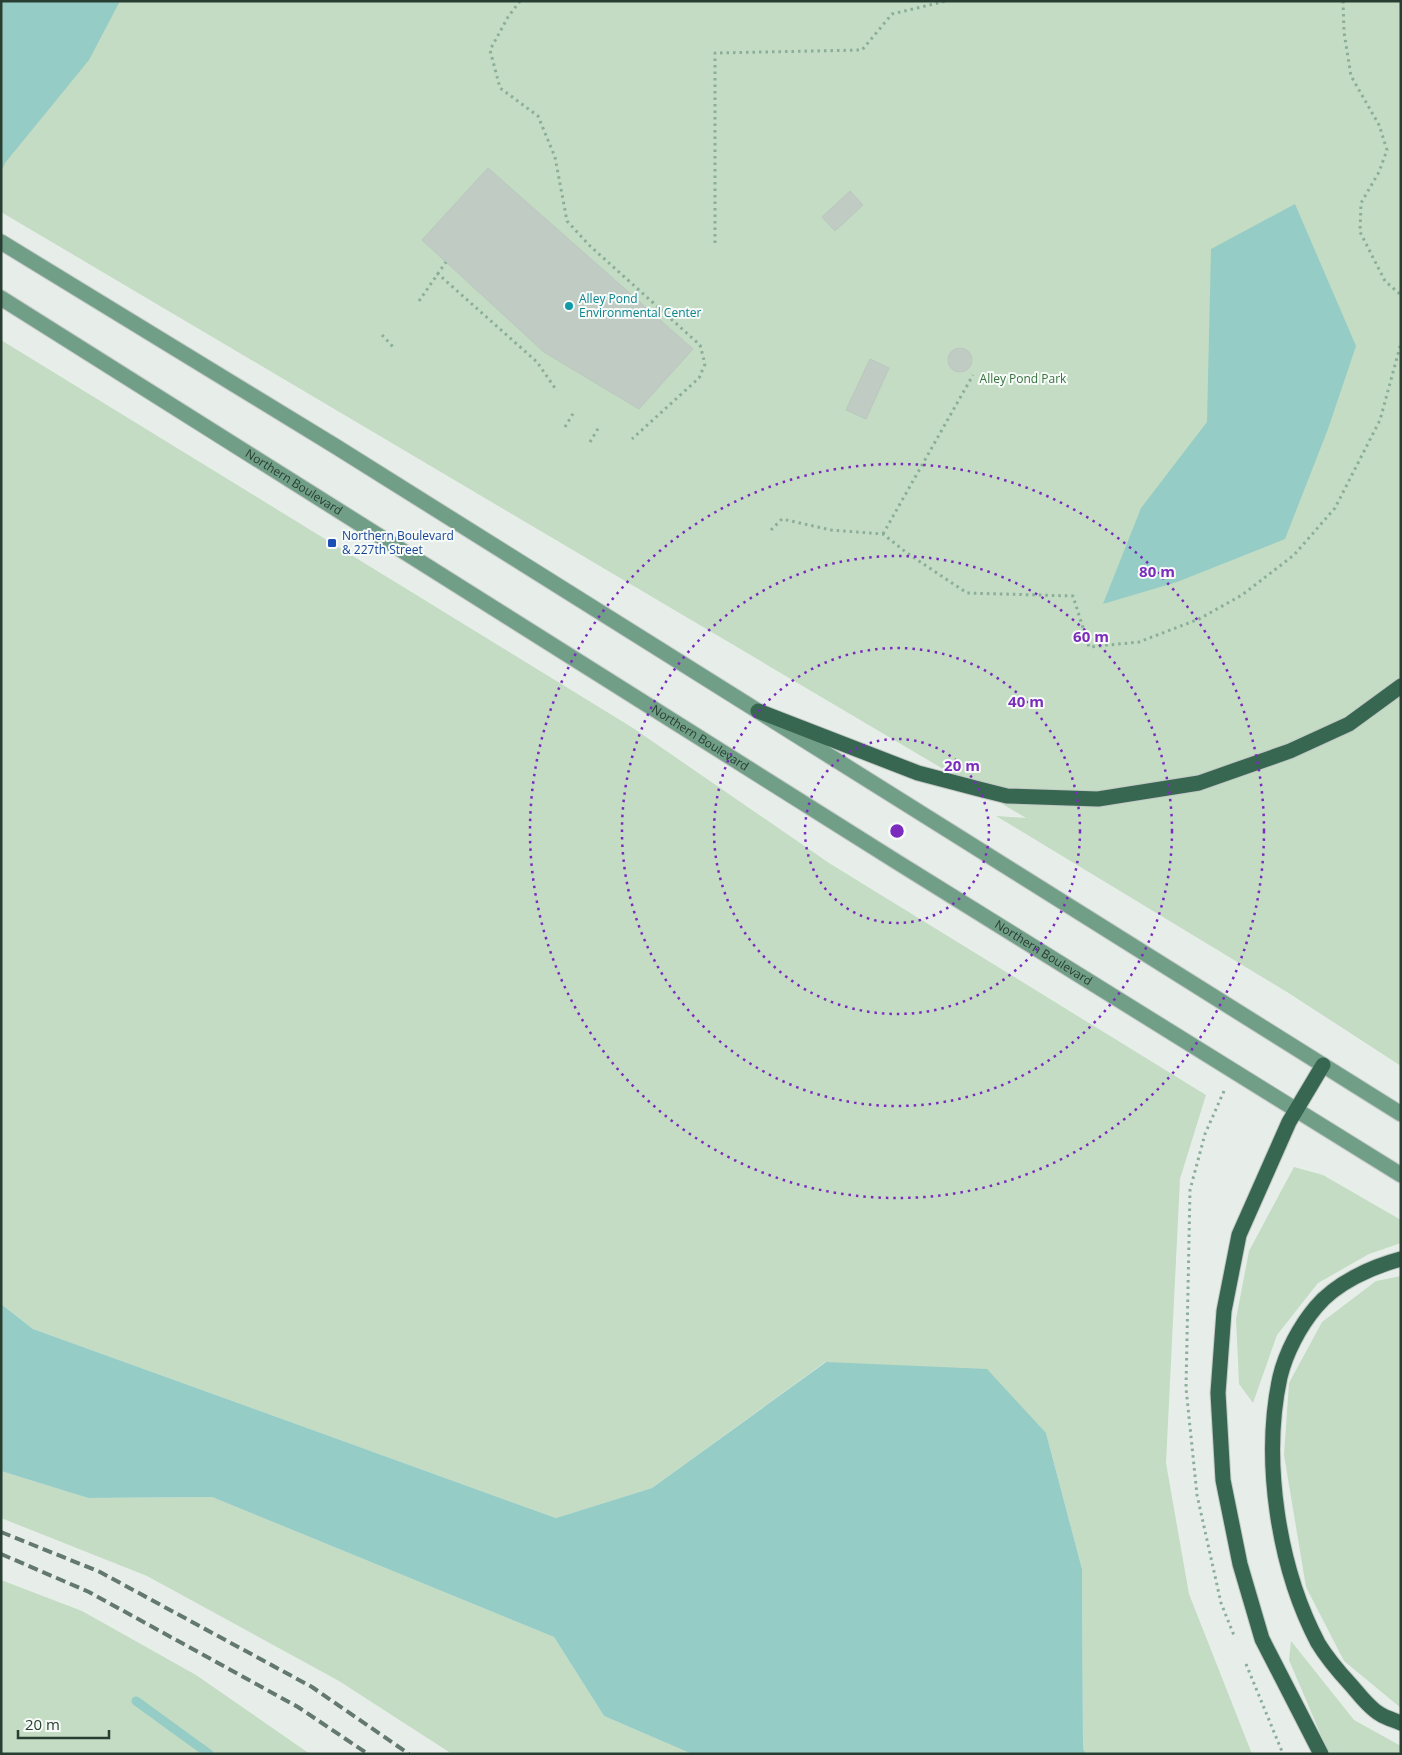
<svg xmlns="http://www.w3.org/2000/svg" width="1402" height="1755" font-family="'Open Sans',sans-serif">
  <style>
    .green { fill: #c3dcc3 }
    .water { fill: #96ccc6 }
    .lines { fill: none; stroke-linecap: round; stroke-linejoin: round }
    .stream { stroke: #96ccc6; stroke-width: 9 }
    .building { fill: #c0cbc4; stroke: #bac7be }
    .primary-casing { stroke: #c3c9c6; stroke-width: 17 }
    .highway-casing { stroke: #c3c9c6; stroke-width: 17 }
    .path { stroke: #8bae9a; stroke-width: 3; stroke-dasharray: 2.5 4; stroke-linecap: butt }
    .primary { stroke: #719e87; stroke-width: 15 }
    .highway { stroke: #376751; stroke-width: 15 }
    .rail { stroke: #63796d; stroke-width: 4; stroke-dasharray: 10 5; stroke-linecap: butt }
    .ring { fill: none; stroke: #7b2cbf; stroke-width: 2.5; stroke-dasharray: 2.5 5 }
    .culture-dot { fill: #0f9aa8; stroke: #f7fbf8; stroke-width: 2 }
    .transit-dot { fill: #1a4fb4; stroke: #f7fbf8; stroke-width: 2 }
    .labels { text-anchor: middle; stroke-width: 4; stroke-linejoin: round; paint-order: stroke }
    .culture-label { font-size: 12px; fill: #0d838f; stroke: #f7fbf8; text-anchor: start }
    .park-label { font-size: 12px; fill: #36713e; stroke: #f7fbf8 }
    .street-label { font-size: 12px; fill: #283e32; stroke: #f7fbf8 }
    .transit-label { font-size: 12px; fill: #164399; stroke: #f7fbf8; text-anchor: start }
    .centre { fill: #7b2cbf; stroke: #f7fbf8; stroke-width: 2.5 }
    .ring-label { font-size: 15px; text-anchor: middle; font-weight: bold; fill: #7b2cbf; stroke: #f7fbf8; stroke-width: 4; stroke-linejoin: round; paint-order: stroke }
  </style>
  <rect width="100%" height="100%" fill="#e7eee9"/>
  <!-- green -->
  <g class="green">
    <path d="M 1,1 L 1401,1 L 1401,1066 L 1287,992 L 996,816 L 1026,818 L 1,212 Z"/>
    <path d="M 1,340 L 633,728 L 829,863 L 1206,1095 L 1180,1179 L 1166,1463 L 1189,1594 L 1252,1754 L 1086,1754 L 1083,1749 L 1082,1569 L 1046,1433 L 825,1362 L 652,1488 L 556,1518 L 33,1329 L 1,1304 Z"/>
    <path d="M 1294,1167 L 1323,1175 L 1401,1220 L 1401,1243 L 1369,1254 L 1318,1283 L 1277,1335 L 1253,1403 L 1239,1384 L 1236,1319 L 1249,1251 Z"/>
    <path d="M 1401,1276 L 1401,1708 L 1344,1661 L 1306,1587 L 1284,1455 L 1289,1383 L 1322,1322 L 1376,1281 Z"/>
    <path d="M 1,1471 L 88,1498 L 212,1497 L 554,1637 L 604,1716 L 692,1754 L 452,1754 L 339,1681 L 147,1576 L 1,1518 Z"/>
    <path d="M 1,1580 L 82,1611 L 196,1675 L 310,1754 L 1,1754 Z"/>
    <path d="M 1291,1641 L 1354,1720 L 1401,1746 L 1401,1754 L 1329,1754 L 1289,1660 Z"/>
  </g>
  <!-- water -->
  <g class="water">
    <path d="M 1,1 L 120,1 L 89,60 L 5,163 L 1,172 Z"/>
    <path d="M 1295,204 L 1356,346 L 1328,429 L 1285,539 L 1177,582 L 1103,604 L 1141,508 L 1207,422 L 1211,249 Z"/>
    <path d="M 1,1304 L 33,1329 L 556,1518 L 652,1488 L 826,1362 L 987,1369 L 1046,1433 L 1082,1569 L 1083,1749 L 1086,1754 L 692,1754 L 604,1716 L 554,1637 L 212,1497 L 88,1498 L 1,1471 Z"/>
  </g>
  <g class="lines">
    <!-- stream -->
    <path class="stream" d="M 136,1701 L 209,1754"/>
  </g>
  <!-- building -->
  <g class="building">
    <path d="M 488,168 L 693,349 L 639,409 L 544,352 L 422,240 Z"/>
    <path d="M 850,191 L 863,205 L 835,231 L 822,217 Z"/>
    <circle cx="960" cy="360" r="12"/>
    <path d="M 870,359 L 889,368 L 866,419 L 846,410 Z"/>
  </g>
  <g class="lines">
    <!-- primary casing -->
    <g class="primary-casing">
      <g id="primary">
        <path d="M 1,242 L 335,446 L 1401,1114"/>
        <path id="s1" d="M 1,298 L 897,862 L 1401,1175"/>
      </g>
    </g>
    <!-- highway casing -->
    <g class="highway-casing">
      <g id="highway">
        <path d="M 758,711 L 918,773 L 979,789 L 1007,796 L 1098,799 L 1199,783 L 1290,751 L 1349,724 L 1401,686"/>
        <path d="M 1401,1259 C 1371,1267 1336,1283 1316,1307 C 1300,1326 1286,1352 1280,1377 C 1262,1460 1278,1567 1318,1643 C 1327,1658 1339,1672 1351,1685 C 1359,1694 1369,1708 1380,1714 C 1386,1718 1394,1720 1401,1723"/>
        <path d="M 1321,1754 L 1262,1639 L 1240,1564 L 1223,1480 L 1218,1393 L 1224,1311 L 1239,1235 L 1289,1122 L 1323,1065"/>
      </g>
    </g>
    <!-- path -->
    <g class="path">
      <path d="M 520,1 L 508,17 L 490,50 L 500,88 L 538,116 L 555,157 L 567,221 L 589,245 L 700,345 L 705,364 L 699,378 L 632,439"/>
      <path d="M 1343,1 L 1344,32 L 1351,76 L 1379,125 L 1387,150 L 1379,172 L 1361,203 L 1360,232 L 1385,281 L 1401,295"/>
      <path d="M 715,243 L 715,53 L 862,50 L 892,14 L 946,1"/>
      <path d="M 437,273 L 537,362 L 557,391"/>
      <path d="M 419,301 L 446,262"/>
      <path d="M 382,335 L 395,349"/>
      <path d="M 565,427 L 574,412"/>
      <path d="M 590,442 L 599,427"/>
      <path d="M 771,530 L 782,519 L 831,530 L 883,534 L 907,553 L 967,593 L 1073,596 L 1089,647 L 1139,642 L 1199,619 L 1242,595 L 1294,555 L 1335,508 L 1380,420 L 1401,343"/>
      <path d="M 883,534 L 973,375"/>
      <path d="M 1224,1091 L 1205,1134 L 1190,1190 L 1186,1388 L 1197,1495 L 1221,1603 L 1235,1638"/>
      <path d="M 1246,1664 L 1283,1754"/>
    </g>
    <!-- primary -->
    <use href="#primary" class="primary"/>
    <!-- highway -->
    <use href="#highway" class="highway"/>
    <!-- rail -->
    <g class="rail">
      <path d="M 1,1532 L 100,1572 L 312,1687 L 409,1754"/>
      <path d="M 1,1554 L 89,1592 L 298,1707 L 368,1754"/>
    </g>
  </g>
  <!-- distance rings -->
  <g class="ring">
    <circle cx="897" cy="831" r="92"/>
    <circle cx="897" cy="831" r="183"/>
    <circle cx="897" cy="831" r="275"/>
    <circle cx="897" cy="831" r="367"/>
  </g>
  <!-- markers -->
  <circle class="culture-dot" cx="569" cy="306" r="5"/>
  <rect class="transit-dot" x="327" y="538" width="10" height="10" rx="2.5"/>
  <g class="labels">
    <!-- culture labels -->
    <g class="culture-label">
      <text x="579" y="303">Alley Pond<tspan x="579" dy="14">Environmental Center</tspan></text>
    </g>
    <!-- park labels -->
    <g class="park-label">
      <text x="1023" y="383">Alley Pond Park</text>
    </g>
    <!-- street labels -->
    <g class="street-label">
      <text dy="4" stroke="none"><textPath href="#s1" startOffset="346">Northern Boulevard</textPath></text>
      <text dy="4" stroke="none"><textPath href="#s1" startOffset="826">Northern Boulevard</textPath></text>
      <text dy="4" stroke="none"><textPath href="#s1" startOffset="1231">Northern Boulevard</textPath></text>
    </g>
    <!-- transit labels -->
    <g class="transit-label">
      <text x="342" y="540">Northern Boulevard<tspan x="342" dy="14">&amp; 227th Street</tspan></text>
    </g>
  </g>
  <circle cx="897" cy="831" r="8" class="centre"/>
  <g class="ring-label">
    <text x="1157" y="577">80 m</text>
    <text x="1091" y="642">60 m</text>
    <text x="1026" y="707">40 m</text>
    <text x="962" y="771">20 m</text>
  </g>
  <!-- border -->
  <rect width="1402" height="1755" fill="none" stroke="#283e32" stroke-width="5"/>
  <!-- scale -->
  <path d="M18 1730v8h91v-8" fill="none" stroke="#283e32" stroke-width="2.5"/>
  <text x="25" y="1730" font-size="15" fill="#283e32" stroke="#f7fbf8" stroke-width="4" paint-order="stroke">20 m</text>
</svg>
